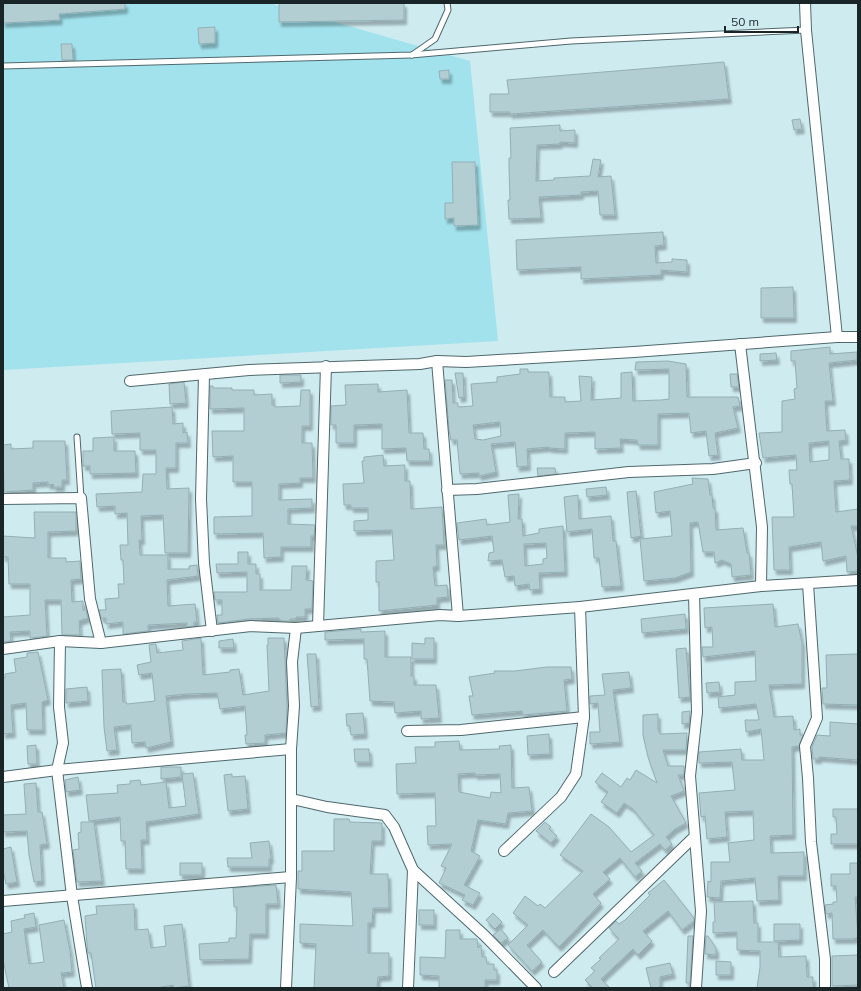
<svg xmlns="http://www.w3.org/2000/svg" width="861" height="991" font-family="Mulish,sans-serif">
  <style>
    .green { fill: #a1e2ed }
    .building { fill: #b2ced3; stroke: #93afb4; fill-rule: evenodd; filter: url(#shadow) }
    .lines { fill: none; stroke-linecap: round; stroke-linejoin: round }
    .service-casing { stroke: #4f686d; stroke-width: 7 }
    .minor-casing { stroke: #4f686d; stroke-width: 12 }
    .service { stroke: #fff; stroke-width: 5 }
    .minor { stroke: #fff; stroke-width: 10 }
  </style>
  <defs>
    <filter id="shadow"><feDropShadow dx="2.5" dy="4.5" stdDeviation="1" flood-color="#0004"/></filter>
  </defs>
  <rect width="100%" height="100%" fill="#ceebf0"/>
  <!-- green -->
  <path class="green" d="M 3,3 L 269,3 L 470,61 L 498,341 L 3,370 Z"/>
  <!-- building -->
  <g class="building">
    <path d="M 3,3 L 125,3 L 125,9 L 59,14 L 60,20 L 3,23 Z"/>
    <path d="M 279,3 L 404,3 L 404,20 L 279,22 Z"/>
    <path d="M 215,27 L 215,43 L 199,44 L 198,28 Z"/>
    <path d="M 61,44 L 72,44 L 73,60 L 62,60 Z"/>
    <path d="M 724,62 L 729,99 L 510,114 L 510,112 L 490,112 L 490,94 L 509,94 L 507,80 Z"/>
    <path d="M 449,70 L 449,79 L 440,79 L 439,71 Z"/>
    <path d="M 800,119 L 802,129 L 794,130 L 792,120 Z"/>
    <path d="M 560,125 L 560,131 L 575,130 L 575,143 L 560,142 L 560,144 L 537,145 L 536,181 L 554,180 L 554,178 L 590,176 L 593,159 L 601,160 L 598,177 L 611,176 L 615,215 L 600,215 L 598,191 L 581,192 L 581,195 L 539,197 L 541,218 L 509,219 L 508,200 L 510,200 L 509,168 L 509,158 L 511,158 L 510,128 Z"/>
    <path d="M 452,162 L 475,162 L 478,225 L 454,226 L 454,218 L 445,219 L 445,203 L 453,203 Z"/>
    <path d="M 663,232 L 664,245 L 655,246 L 656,263 L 672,262 L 672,259 L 687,260 L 687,272 L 661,270 L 661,275 L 581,279 L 581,267 L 517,270 L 516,240 Z"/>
    <path d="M 793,287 L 794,318 L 761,318 L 761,288 Z"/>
    <path d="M 830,347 L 830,354 L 857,352 L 857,360 L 829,363 L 833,401 L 825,401 L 827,431 L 845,430 L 846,440 L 839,441 L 841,459 L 849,459 L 850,480 L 834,481 L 836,512 L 858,509 L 858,526 L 851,526 L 858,557 L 858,571 L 847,572 L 846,556 L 823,561 L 821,542 L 789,547 L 790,570 L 774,570 L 772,517 L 794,517 L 792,484 L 790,484 L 789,470 L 797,470 L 796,455 L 763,458 L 759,433 L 782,432 L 782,401 L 795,399 L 794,389 L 797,388 L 795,361 L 791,361 L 791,351 ZM 829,441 L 829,460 L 810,462 L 809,443 Z"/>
    <path d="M 776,353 L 777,360 L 760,361 L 760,354 Z"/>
    <path d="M 668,361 L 686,364 L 687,397 L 738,397 L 740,406 L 733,407 L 738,428 L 715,433 L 718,455 L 709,456 L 706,431 L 691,433 L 689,413 L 658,414 L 658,445 L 638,445 L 637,440 L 620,439 L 621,448 L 595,449 L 595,432 L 565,433 L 565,449 L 549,448 L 549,447 L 527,449 L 528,466 L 517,467 L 515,442 L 491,444 L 496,472 L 479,476 L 479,473 L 460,474 L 457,440 L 451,440 L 449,430 L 445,380 L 452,380 L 453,403 L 458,403 L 458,407 L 473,406 L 471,384 L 497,382 L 497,377 L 520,374 L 520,369 L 528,369 L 528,372 L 549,372 L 550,397 L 565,397 L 565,402 L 581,401 L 579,376 L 592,377 L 591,400 L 621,398 L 621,373 L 632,372 L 633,401 L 661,400 L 669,399 L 669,369 L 635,370 L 636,362 ZM 500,422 L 501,436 L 483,440 L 475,439 L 473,425 Z"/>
    <path d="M 455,373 L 463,373 L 464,397 L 459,398 Z"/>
    <path d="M 730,374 L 737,374 L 739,387 L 731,387 Z"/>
    <path d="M 280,375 L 301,375 L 301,382 L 280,383 Z"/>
    <path d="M 184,382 L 186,403 L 170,404 L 169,384 Z"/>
    <path d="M 378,384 L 378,392 L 407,390 L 409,433 L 423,433 L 424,449 L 429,449 L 430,461 L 407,461 L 406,448 L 382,449 L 382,424 L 354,425 L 354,443 L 336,443 L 336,425 L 331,425 L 331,406 L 346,405 L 345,385 Z"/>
    <path d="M 210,386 L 213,386 L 213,388 L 232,388 L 232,390 L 254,390 L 254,395 L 272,394 L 272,405 L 275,405 L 275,407 L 300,406 L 301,390 L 310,390 L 310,426 L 302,426 L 302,443 L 312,443 L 313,478 L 300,478 L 300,483 L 279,484 L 279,500 L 312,499 L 312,508 L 288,509 L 288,524 L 315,525 L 314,536 L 311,536 L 311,547 L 281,547 L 281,557 L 264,558 L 263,533 L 214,534 L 214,517 L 252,516 L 252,482 L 233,482 L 233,456 L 213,457 L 212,431 L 244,431 L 244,408 L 210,409 Z"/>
    <path d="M 172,407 L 173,424 L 183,423 L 183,433 L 187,432 L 188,443 L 176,443 L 176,468 L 166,468 L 167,489 L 189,488 L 188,553 L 165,553 L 163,515 L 141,516 L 142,540 L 139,540 L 140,555 L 168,555 L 168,569 L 189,569 L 189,566 L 197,565 L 198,576 L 167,580 L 168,606 L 195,604 L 197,622 L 194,622 L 194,626 L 187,627 L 187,623 L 148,625 L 148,631 L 123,634 L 123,622 L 106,624 L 106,618 L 101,618 L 99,610 L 106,610 L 105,599 L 119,598 L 118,584 L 124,584 L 123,560 L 121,560 L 120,545 L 128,545 L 127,513 L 115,514 L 115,506 L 97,507 L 96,494 L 142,492 L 143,474 L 156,474 L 156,450 L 140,450 L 140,433 L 112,434 L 111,411 Z"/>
    <path d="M 114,437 L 114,451 L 135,451 L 136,473 L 90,474 L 90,466 L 83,466 L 83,451 L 93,451 L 93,438 Z"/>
    <path d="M 33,441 L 65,441 L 67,480 L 62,480 L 62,487 L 54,487 L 53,484 L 48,485 L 48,482 L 33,483 L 33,490 L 4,492 L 3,445 L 11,444 L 11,449 L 33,448 Z"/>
    <path d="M 383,455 L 384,466 L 405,465 L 405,481 L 410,481 L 411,509 L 442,507 L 444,545 L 436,545 L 437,566 L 433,567 L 435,586 L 447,585 L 448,597 L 437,598 L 437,605 L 379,611 L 379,582 L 376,582 L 376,561 L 394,560 L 392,530 L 354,531 L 354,521 L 368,520 L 368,508 L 351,508 L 351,505 L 344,505 L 343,484 L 364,483 L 362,461 L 364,461 L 364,457 Z"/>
    <path d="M 537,468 L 555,468 L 556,474 L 538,476 Z"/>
    <path d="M 692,478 L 708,479 L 710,495 L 712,495 L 713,508 L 715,508 L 716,530 L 743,528 L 747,553 L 749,553 L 751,575 L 732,577 L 731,564 L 722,560 L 715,563 L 714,552 L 703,552 L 698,522 L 690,523 L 691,572 L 675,578 L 644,581 L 640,539 L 672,536 L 670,511 L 656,513 L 654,492 L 693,484 Z"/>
    <path d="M 606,487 L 607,495 L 587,497 L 586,489 Z"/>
    <path d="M 636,491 L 641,536 L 631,538 L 627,492 Z"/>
    <path d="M 519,494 L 518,519 L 522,519 L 523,536 L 539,533 L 539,529 L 563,526 L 565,572 L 539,573 L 540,589 L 530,590 L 529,584 L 515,586 L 514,576 L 505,577 L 502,560 L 488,561 L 489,553 L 494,552 L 492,536 L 459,540 L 457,523 L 486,519 L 487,525 L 510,522 L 508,495 ZM 546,543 L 547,558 L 543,559 L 543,564 L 525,566 L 524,544 Z"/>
    <path d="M 578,495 L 579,519 L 611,516 L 613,541 L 616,541 L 621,586 L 602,587 L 599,558 L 594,558 L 592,529 L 567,532 L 564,497 Z"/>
    <path d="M 34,512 L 76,512 L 76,531 L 48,532 L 48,558 L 66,558 L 66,562 L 80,561 L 81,579 L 71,580 L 72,602 L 83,601 L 83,610 L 86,610 L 88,618 L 79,621 L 80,635 L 62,635 L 61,600 L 45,600 L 47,636 L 30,638 L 30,631 L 10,632 L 11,641 L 3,642 L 3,617 L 30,615 L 30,584 L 9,584 L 8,557 L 3,557 L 3,536 L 35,538 Z"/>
    <path d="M 238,552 L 248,552 L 248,564 L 256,564 L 256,574 L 260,574 L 260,590 L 291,590 L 292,566 L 307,566 L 306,580 L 313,581 L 312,609 L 305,609 L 305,617 L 296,617 L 296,619 L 290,619 L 290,621 L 282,621 L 278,618 L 248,619 L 218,623 L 217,615 L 222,615 L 222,600 L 215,600 L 214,592 L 247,592 L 247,572 L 217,573 L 216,564 L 238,564 Z"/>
    <path d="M 773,604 L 775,627 L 798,624 L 802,643 L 802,684 L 769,685 L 774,717 L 793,716 L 794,730 L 800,729 L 800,735 L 803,735 L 799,746 L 792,747 L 793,835 L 770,836 L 771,853 L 804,852 L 804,876 L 778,876 L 779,900 L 757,901 L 755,878 L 721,881 L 720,898 L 707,897 L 708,881 L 711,882 L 711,862 L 730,862 L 728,843 L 754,840 L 753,811 L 725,812 L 727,837 L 707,839 L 705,816 L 701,817 L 699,793 L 735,790 L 732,762 L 699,763 L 699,752 L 741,749 L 742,760 L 764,760 L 761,729 L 746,732 L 745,720 L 759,720 L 756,704 L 719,708 L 718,697 L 735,695 L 735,682 L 756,681 L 755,651 L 703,657 L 702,647 L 713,647 L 712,627 L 705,628 L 704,608 Z"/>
    <path d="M 685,614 L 686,629 L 642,633 L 641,619 Z"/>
    <path d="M 361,629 L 361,632 L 385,631 L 385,657 L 411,657 L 411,676 L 414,676 L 414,685 L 436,685 L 439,718 L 421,719 L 421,711 L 395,713 L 394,702 L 370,701 L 367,659 L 364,659 L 364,639 L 325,640 L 325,632 Z"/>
    <path d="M 201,638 L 203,675 L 230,672 L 230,670 L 239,669 L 243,695 L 269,691 L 267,645 L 268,645 L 268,638 L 284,638 L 287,706 L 286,733 L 265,735 L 265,743 L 246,744 L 245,735 L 247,735 L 245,706 L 220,709 L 217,693 L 187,694 L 166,696 L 171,742 L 146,748 L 145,742 L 132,743 L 131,725 L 114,727 L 117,750 L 107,751 L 104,727 L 102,670 L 121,669 L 123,702 L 126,702 L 127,704 L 155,701 L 152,673 L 139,675 L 137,665 L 151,662 L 149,645 L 156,644 L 157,653 L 183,650 L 182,641 Z"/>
    <path d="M 425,638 L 434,638 L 434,659 L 412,659 L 412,643 L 425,644 Z"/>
    <path d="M 233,639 L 234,648 L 219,648 L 219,641 Z"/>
    <path d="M 686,648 L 690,697 L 679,698 L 676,649 Z"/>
    <path d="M 38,652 L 48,700 L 42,702 L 43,730 L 27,730 L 26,703 L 11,705 L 13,733 L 3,734 L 3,678 L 5,678 L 5,674 L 16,672 L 14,659 L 27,657 L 27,653 Z"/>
    <path d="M 307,654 L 316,654 L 319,706 L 311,707 Z"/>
    <path d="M 858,654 L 858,705 L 823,704 L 822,688 L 827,688 L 826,655 Z"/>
    <path d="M 547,667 L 571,667 L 572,679 L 564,680 L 567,711 L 523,715 L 522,711 L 472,715 L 469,696 L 473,696 L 469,677 L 495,673 L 494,671 L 515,671 Z"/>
    <path d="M 629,672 L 631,688 L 613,690 L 620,742 L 590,744 L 590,732 L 600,732 L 598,703 L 590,704 L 590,696 L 605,695 L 602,674 Z"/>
    <path d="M 719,682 L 720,692 L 707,693 L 706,683 Z"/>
    <path d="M 87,687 L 88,701 L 66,703 L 66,689 Z"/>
    <path d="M 690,711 L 689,723 L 682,724 L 682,712 Z"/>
    <path d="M 363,713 L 365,734 L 351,735 L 350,726 L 347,726 L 346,714 Z"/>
    <path d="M 658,714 L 658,730 L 660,734 L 687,733 L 686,750 L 663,750 L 668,766 L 684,766 L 684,775 L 678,775 L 684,791 L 671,796 L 686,823 L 675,829 L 666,837 L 672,844 L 665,850 L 660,844 L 635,863 L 642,871 L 635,877 L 620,858 L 603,872 L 610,879 L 593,894 L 601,903 L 559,947 L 543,930 L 527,945 L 542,962 L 532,971 L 508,945 L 528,925 L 513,913 L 525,896 L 538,906 L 540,904 L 545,908 L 583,871 L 560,855 L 591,814 L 609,827 L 631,852 L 654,835 L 633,809 L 624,803 L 617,813 L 601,802 L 608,792 L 595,782 L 602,773 L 621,787 L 627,778 L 630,780 L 636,770 L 657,783 L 648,757 L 643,735 L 643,715 Z"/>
    <path d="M 830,722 L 858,724 L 858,760 L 819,757 L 819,759 L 813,759 L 812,747 L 817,735 L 830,736 Z"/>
    <path d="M 549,734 L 550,754 L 528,755 L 527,736 Z"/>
    <path d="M 459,741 L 460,750 L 500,749 L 499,746 L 511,745 L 512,788 L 529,787 L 532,811 L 508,813 L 506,824 L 478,820 L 471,851 L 480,856 L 464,885 L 480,893 L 473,905 L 462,900 L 465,895 L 439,883 L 446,868 L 441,866 L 452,844 L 428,845 L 427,826 L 436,826 L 435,793 L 397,794 L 396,764 L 416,763 L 415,747 L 435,747 L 435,742 ZM 475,773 L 475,775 L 500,774 L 501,793 L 491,792 L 490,798 L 459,792 L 458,774 Z"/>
    <path d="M 36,745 L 37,764 L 28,764 L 27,746 Z"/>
    <path d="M 354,749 L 369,749 L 370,762 L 355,762 Z"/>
    <path d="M 161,767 L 181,767 L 181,777 L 161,779 Z"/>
    <path d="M 193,773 L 199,814 L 146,822 L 147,840 L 141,840 L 142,869 L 126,869 L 125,841 L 121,841 L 120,817 L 89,821 L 86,795 L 118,793 L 117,785 L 130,784 L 130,781 L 140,780 L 141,785 L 166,782 L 169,808 L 186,806 L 182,774 Z"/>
    <path d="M 232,774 L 232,777 L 245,776 L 248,809 L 228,811 L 224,775 Z"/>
    <path d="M 78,777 L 80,790 L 66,792 L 65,780 Z"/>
    <path d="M 36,783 L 38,812 L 42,812 L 47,844 L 40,845 L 42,881 L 34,882 L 29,855 L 27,831 L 3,832 L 3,815 L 26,814 L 24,784 Z"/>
    <path d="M 833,809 L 858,809 L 858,844 L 831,844 L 831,834 L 837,834 L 836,817 L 833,817 Z"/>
    <path d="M 334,819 L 349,819 L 350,822 L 382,823 L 382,841 L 372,841 L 370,874 L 388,874 L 389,908 L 373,908 L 372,923 L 368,923 L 368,953 L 389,953 L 389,976 L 378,977 L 377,988 L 314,988 L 316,944 L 300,943 L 300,924 L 353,926 L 351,892 L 298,889 L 298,871 L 302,871 L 302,851 L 334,851 Z"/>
    <path d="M 81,822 L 94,822 L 102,881 L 77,882 L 73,850 L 79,849 L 78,833 L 81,832 Z"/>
    <path d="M 545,822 L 551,827 L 549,829 L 557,836 L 551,843 L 536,831 Z"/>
    <path d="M 269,841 L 271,859 L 269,859 L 269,867 L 228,867 L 227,858 L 252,858 L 250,843 Z"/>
    <path d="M 11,847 L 17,882 L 6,884 L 3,870 L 3,849 Z"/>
    <rect x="180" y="863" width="22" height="12"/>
    <path d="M 850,863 L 858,863 L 858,897 L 855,897 L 858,937 L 853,939 L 833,939 L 832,913 L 826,914 L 825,905 L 833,904 L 833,902 L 837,902 L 836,886 L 831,886 L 831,874 L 850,874 Z"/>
    <path d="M 664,880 L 694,918 L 694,921 L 682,930 L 668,911 L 643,931 L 652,941 L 638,955 L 633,949 L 601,979 L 610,988 L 593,988 L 585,980 L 595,971 L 591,968 L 601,959 L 599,958 L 619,939 L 609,928 L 616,921 L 619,924 L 625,920 L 650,895 L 648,893 Z"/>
    <path d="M 276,885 L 278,904 L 266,904 L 266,934 L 250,934 L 249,959 L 200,960 L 199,944 L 229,942 L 229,938 L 236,938 L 237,907 L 234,907 L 233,888 Z"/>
    <path d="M 753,901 L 754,923 L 758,923 L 758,942 L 778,942 L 779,957 L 806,956 L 807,977 L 813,977 L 813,988 L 757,988 L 760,967 L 760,951 L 737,950 L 737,932 L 713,933 L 713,922 L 715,922 L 714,902 Z"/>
    <path d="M 134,904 L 135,930 L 148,929 L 151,948 L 166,946 L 164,926 L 182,924 L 189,986 L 174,988 L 173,985 L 156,988 L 96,988 L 91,953 L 88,953 L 87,945 L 85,916 L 97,914 L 96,906 Z"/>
    <rect x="419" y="910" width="15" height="15"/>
    <path d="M 34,913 L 36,927 L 24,929 L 29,964 L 44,962 L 39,925 L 64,920 L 70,951 L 72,972 L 61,973 L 64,988 L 9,988 L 3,960 L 3,934 L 12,932 L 11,921 L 25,918 L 24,915 Z"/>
    <path d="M 493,913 L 502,922 L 495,929 L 486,920 Z"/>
    <path d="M 774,924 L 800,924 L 800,940 L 774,941 Z"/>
    <path d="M 501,929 L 508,938 L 501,943 L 493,935 Z"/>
    <path d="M 446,930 L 460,930 L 460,939 L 477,939 L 478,948 L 481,945 L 482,957 L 486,957 L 487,964 L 494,964 L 494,970 L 497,970 L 497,980 L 485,980 L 485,988 L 439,988 L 439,976 L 420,975 L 420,957 L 445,958 Z"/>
    <path d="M 688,936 L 693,936 L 690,983 L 686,983 Z"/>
    <path d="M 706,936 L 708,936 L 716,948 L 716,955 L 705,954 Z"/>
    <path d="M 858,955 L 858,985 L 832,986 L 832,956 Z"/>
    <path d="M 716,961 L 731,962 L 731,975 L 716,975 Z"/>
    <path d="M 670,963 L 673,974 L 660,977 L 660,988 L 651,988 L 646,968 Z"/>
  </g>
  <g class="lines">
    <!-- service casing -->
    <g class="service-casing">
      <g id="service">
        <path d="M 412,55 L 435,39 L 448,10 L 447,3"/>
        <path d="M 3,66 L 411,55 L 571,41 L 806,30"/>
        <path d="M 77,437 L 81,498"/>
      </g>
    </g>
    <!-- minor casing -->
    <g class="minor-casing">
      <g id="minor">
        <path d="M 805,3 L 806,30 L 837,337"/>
        <path d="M 740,344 L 762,527 L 761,586"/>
        <path d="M 437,361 L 458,616"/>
        <path d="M 204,375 L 201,499 L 204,563 L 212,631"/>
        <path d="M 130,381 L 249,370 L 420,364 L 437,361 L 466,362 L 634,352 L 837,337 L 858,337"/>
        <path d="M 447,490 L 477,489 L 629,472 L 713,469 L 756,463"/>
        <path d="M 3,499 L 81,498 L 90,599 L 101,643"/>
        <path d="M 808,584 L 817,718 L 805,746 L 808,778 L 811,842 L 825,959 L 825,988"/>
        <path d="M 694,594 L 697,712 L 690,776 L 701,911 L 696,988"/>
        <path d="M 318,626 L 326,366"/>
        <path d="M 60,641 L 59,707 L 63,743 L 57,770 L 72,896 L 87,988"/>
        <path d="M 3,649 L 60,641 L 101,643 L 251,626 L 296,628 L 440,615 L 458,616 L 580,607 L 761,586 L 858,580"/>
        <path d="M 407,731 L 461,730 L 584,717"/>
        <path d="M 3,777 L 57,770 L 291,749"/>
        <path d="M 292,799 L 327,807 L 385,815 L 394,827 L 413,870 L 408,988"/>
        <path d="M 504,851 L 561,797 L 576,774 L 584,717 L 580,607"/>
        <path d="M 413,870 L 485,936 L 536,988"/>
        <path d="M 3,901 L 291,877"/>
        <path d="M 554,972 L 694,837"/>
        <path d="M 286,988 L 291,877 L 291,749 L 294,706 L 292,662 L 296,628"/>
      </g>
    </g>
    <!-- service -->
    <use href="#service" class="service"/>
    <!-- minor -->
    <use href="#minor" class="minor"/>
  </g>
  <!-- border -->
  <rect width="861" height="991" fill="none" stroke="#1a2527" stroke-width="8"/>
  <!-- scale -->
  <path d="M725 26v6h73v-6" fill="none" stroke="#1a2527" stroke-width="2"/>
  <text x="731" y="26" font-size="12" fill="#1a2527" stroke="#ceebf0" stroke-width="3" paint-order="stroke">50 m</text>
</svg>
